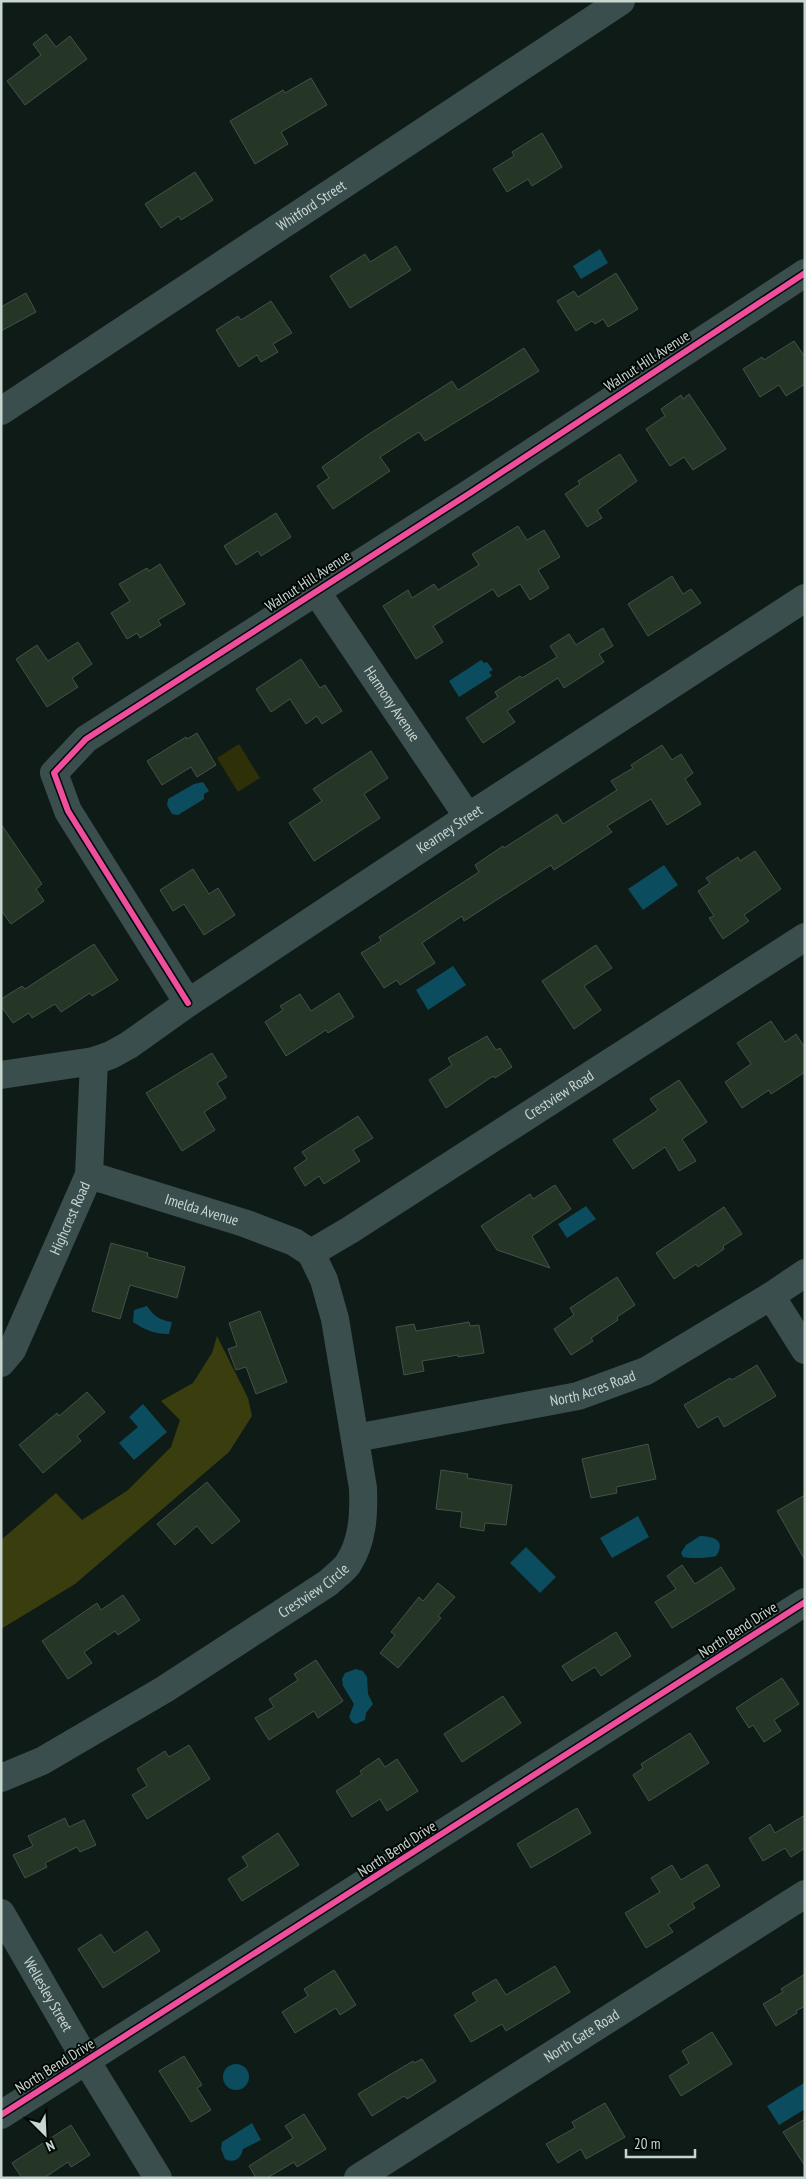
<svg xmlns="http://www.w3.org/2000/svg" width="806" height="2179" font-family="'PT Sans Narrow',sans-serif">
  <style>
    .green { fill: #2e3107 }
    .forest { fill: #3a3d0e }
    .water { fill: #0b4c5f }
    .building { fill: #263626; stroke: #474f4a }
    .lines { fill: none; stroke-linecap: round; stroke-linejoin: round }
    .minor { stroke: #3a4e4e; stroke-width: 28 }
    .cycleway-casing { stroke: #020805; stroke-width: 9 }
    .cycleway { stroke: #ef4d9e; stroke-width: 6 }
    .labels { text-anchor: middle; stroke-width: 4; stroke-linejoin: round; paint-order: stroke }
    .street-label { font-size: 15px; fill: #c8d6d0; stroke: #020805 }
  </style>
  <rect width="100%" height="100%" fill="#0f1b17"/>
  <!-- green -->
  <path class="green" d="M 239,744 L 260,778 L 238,792 L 217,758 Z"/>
  <!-- forest -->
  <path class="forest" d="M 217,1336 L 248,1398 L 252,1416 L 229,1452 L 75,1584 L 1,1629 L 1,1540 L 56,1493 L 82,1520 L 128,1490 L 171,1447 L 180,1420 L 161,1401 L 193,1383 L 212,1353 Z"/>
  <!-- water -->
  <g class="water">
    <path d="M 600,249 L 608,263 L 581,279 L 573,266 Z"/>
    <path d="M 481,660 L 484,663 L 487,662 L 493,670 L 489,672 L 492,676 L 459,697 L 449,681 Z"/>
    <path d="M 203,782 L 209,791 L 204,794 L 204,799 L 178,815 L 172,814 L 167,805 L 168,799 L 194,784 Z"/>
    <path d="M 664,865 L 678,885 L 643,910 L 628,889 Z"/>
    <path d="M 453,966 L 466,985 L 428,1010 L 416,990 Z"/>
    <path d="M 586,1206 L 596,1219 L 567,1238 L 558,1224 Z"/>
    <path d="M 147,1306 C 154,1316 159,1320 172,1322 L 169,1334 C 154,1334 145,1330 133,1322 L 134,1310 Z"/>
    <path d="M 143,1404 L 167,1432 L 134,1460 L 119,1443 L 138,1427 L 129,1417 Z"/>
    <path d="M 638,1516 L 649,1537 L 612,1558 L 600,1538 Z"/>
    <path d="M 700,1536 C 712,1536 727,1540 716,1556 C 708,1558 691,1559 683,1557 L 681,1553 L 686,1545 Z"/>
    <path d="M 526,1547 L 556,1577 L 540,1593 L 510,1563 Z"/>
    <path d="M 356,1669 L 363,1671 L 367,1677 L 368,1694 L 373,1704 L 366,1713 L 365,1720 L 356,1724 L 352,1722 L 349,1717 L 354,1704 L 343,1686 L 342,1679 L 345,1673 Z"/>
    <circle cx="236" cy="2077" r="13"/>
    <path d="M 804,2083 L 805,2109 L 779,2125 L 767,2106 Z"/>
    <path d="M 252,2123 L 261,2140 L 243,2149 C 241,2158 235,2164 225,2159 L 221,2149 L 222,2142 Z"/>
  </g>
  <!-- building -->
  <g class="building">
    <path d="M 46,34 L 56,47 L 70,36 L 87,59 L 25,105 L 7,81 L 41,55 L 33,44 Z"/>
    <path d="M 311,78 L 327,105 L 281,132 L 288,144 L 255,164 L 230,121 L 283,90 L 285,93 Z"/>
    <path d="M 542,133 L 562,167 L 532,186 L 528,179 L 507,192 L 493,169 L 514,156 L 512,152 Z"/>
    <path d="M 195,172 L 213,200 L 181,220 L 179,216 L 161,228 L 145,204 Z"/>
    <path d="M 396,246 L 411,270 L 350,308 L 330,276 L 365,254 L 370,262 Z"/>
    <path d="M 616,273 L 638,309 L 608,327 L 603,319 L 595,324 L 592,321 L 576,331 L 557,301 L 574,291 L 578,297 Z"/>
    <path d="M 26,293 L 36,312 L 1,331 L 1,307 Z"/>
    <path d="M 271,301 L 292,333 L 273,344 L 278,352 L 261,362 L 257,355 L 239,367 L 216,330 L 238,316 L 241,320 Z"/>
    <path d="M 794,341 L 805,357 L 805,384 L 786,396 L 779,385 L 760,397 L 743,369 L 762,357 L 764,360 Z"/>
    <path d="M 524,348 L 539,371 L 425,441 L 419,432 L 380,457 L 390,471 L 333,509 L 317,486 L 329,478 L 322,467 L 366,436 L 452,381 L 458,390 Z"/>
    <path d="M 689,394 L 726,449 L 693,470 L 684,457 L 670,466 L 646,429 L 665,416 L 661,409 L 681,395 L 683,399 Z"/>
    <path d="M 620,454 L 637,481 L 597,510 L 602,518 L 587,527 L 565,494 L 580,484 L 578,481 Z"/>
    <path d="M 276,513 L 291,537 L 261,556 L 258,551 L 236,565 L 224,546 Z"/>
    <path d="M 518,526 L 527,540 L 544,530 L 560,557 L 538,570 L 549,588 L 530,600 L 520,584 L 498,597 L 493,589 L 433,626 L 443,642 L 416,659 L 383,606 L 408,590 L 412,598 L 434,584 L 438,590 L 479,565 L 472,554 Z"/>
    <path d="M 160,564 L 185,604 L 158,620 L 161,625 L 140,638 L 137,633 L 127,639 L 111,613 L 130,601 L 119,584 L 147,568 L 149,571 Z"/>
    <path d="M 672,576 L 683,594 L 691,589 L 701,603 L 648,636 L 628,604 Z"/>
    <path d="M 603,628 L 613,646 L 599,654 L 604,662 L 564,688 L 558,678 L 507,711 L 515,722 L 483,743 L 466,718 L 498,697 L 495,692 L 520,676 L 522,678 L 557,657 L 550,646 L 569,634 L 576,645 Z"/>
    <path d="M 78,642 L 92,664 L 72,678 L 78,687 L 47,707 L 16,659 L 37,645 L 48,661 Z"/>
    <path d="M 301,659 L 320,688 L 325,685 L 342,711 L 322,724 L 317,716 L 306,724 L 290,699 L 271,712 L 256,689 Z"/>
    <path d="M 197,733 L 216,765 L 197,777 L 191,767 L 162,785 L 147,761 L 186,737 L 187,739 Z"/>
    <path d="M 662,745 L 672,760 L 681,754 L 693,773 L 685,779 L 701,804 L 667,825 L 651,799 L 607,826 L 612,832 L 554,870 L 551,865 L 464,921 L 462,916 L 422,943 L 435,963 L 400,985 L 397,980 L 384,988 L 361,953 L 381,941 L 379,937 L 479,872 L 475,865 L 503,846 L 504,848 L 557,814 L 563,824 L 617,790 L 611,781 L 633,768 L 631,765 Z"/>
    <path d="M 371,751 L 388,778 L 364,794 L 380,818 L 314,861 L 289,823 L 322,801 L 313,789 Z"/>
    <path d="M 1,824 L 42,884 L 36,889 L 44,901 L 11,924 L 1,910 Z"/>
    <path d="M 755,851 L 781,889 L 744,915 L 749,921 L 723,939 L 709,918 L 714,916 L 698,891 L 710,883 L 706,878 L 738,857 L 740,861 Z"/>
    <path d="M 193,869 L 209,894 L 218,888 L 235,915 L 204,935 L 184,904 L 173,911 L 160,890 Z"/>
    <path d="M 94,944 L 118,980 L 92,996 L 90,993 L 61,1012 L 55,1004 L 32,1018 L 29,1013 L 13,1023 L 1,1006 L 1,999 L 22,986 L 25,989 Z"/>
    <path d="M 596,945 L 612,968 L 584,986 L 601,1010 L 574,1029 L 542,981 Z"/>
    <path d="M 339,993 L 354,1017 L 328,1033 L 326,1030 L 286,1056 L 265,1022 L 283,1010 L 280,1006 L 300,994 L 311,1011 Z"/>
    <path d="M 771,1021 L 785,1042 L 796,1034 L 805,1048 L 805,1072 L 771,1094 L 769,1090 L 742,1108 L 725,1082 L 751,1064 L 737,1043 Z"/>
    <path d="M 487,1036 L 496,1050 L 500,1048 L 512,1067 L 495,1078 L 493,1076 L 446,1108 L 429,1080 L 452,1065 L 448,1058 Z"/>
    <path d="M 212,1053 L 227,1077 L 217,1083 L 226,1098 L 204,1112 L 215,1130 L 182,1151 L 146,1093 Z"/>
    <path d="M 679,1080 L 707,1122 L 682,1139 L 696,1161 L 679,1171 L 665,1147 L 633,1169 L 613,1140 L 658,1110 L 650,1099 Z"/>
    <path d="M 358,1116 L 373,1138 L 353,1150 L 360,1161 L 324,1184 L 319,1176 L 305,1186 L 294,1168 L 307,1159 L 302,1152 Z"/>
    <path d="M 555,1185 L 571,1209 L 532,1236 L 550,1268 L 497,1250 L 481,1226 L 530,1194 L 533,1199 Z"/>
    <path d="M 724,1207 L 742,1234 L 723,1246 L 724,1249 L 698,1267 L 696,1264 L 674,1279 L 656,1253 Z"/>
    <path d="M 111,1243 L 148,1253 L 147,1257 L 185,1267 L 177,1298 L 130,1285 L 120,1319 L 92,1311 Z"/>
    <path d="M 617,1277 L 635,1305 L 617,1317 L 618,1320 L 591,1338 L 593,1341 L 571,1355 L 554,1329 L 574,1315 L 570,1308 Z"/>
    <path d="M 260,1311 L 287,1382 L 256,1394 L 246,1367 L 236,1370 L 228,1349 L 237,1346 L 229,1323 Z"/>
    <path d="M 469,1322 L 470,1326 L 479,1325 L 484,1353 L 458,1357 L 458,1355 L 422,1361 L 424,1371 L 404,1375 L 396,1327 L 414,1324 L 416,1331 Z"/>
    <path d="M 757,1365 L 776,1396 L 724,1427 L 718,1416 L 698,1428 L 684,1405 L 730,1378 L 732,1380 Z"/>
    <path d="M 87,1392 L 105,1412 L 77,1436 L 81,1441 L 43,1473 L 19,1445 L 57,1413 L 59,1416 Z"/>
    <path d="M 648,1444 L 656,1479 L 616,1487 L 617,1493 L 591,1498 L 582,1459 Z"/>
    <path d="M 441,1470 L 468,1474 L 467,1478 L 512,1485 L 506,1525 L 485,1523 L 484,1531 L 460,1527 L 462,1512 L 436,1509 Z"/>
    <path d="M 207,1482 L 240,1521 L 212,1544 L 197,1526 L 175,1545 L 157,1524 Z"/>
    <path d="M 805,1495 L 805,1560 L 777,1511 Z"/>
    <path d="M 682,1565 L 695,1584 L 721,1567 L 735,1589 L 672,1628 L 655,1602 L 676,1589 L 667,1576 Z"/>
    <path d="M 438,1583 L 455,1597 L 438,1616 L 441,1618 L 398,1668 L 380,1653 L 395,1635 L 391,1632 L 419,1597 L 423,1601 Z"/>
    <path d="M 123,1595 L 140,1620 L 118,1635 L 115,1631 L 84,1652 L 92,1663 L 68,1679 L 42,1641 L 97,1603 L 101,1610 Z"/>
    <path d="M 616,1632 L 631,1656 L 601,1676 L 595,1667 L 572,1681 L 562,1666 Z"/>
    <path d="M 316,1660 L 343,1701 L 318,1718 L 314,1711 L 269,1740 L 255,1718 L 274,1707 L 269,1699 L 298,1680 L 294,1674 Z"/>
    <path d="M 782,1678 L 799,1704 L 774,1720 L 781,1731 L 764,1742 L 753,1725 L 749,1728 L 736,1708 Z"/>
    <path d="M 503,1696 L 521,1723 L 462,1762 L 444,1734 Z"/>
    <path d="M 690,1733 L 709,1763 L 649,1801 L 633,1775 L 643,1768 L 641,1764 Z"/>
    <path d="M 189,1745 L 210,1779 L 147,1819 L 132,1795 L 147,1786 L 137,1769 L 165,1751 L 169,1757 Z"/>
    <path d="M 379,1758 L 385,1767 L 397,1759 L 418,1791 L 387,1811 L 380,1799 L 352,1817 L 336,1791 L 362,1774 L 360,1771 Z"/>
    <path d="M 577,1808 L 591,1833 L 531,1868 L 517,1844 Z"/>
    <path d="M 805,1815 L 805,1848 L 791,1857 L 785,1848 L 763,1861 L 749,1838 L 770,1824 L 775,1833 Z"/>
    <path d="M 65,1818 L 69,1827 L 84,1820 L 96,1845 L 80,1852 L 77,1847 L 45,1863 L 47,1867 L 25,1878 L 13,1855 L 33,1846 L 28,1836 Z"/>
    <path d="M 278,1833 L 299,1865 L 242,1901 L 228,1879 L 248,1866 L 242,1857 Z"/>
    <path d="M 707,1864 L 720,1886 L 692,1903 L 695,1908 L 668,1925 L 673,1932 L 646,1948 L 625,1913 L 660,1892 L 651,1878 L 672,1865 L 681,1880 Z"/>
    <path d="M 147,1931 L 160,1951 L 103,1988 L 78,1949 L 101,1934 L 114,1953 Z"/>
    <path d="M 555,1966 L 570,1992 L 506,2031 L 502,2024 L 471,2042 L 454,2015 L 477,2001 L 472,1993 L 496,1979 L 506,1995 Z"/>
    <path d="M 334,1970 L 356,2005 L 340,2015 L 336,2008 L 295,2033 L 282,2012 L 308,1996 L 304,1989 Z"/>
    <path d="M 805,1974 L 805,2006 L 796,2011 L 797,2013 L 776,2026 L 763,2004 L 783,1992 L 781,1989 Z"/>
    <path d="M 712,2032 L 732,2064 L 681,2096 L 669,2076 L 689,2063 L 682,2051 Z"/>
    <path d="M 184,2056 L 202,2085 L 197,2088 L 211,2110 L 191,2122 L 159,2071 Z"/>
    <path d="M 422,2059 L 436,2081 L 407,2099 L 404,2096 L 372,2116 L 358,2094 L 413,2061 L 414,2063 Z"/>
    <path d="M 605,2103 L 625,2137 L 586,2159 L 581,2149 L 558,2163 L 546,2144 L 575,2128 L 572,2122 Z"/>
    <path d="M 304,2114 L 326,2149 L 297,2167 L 294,2162 L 267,2178 L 256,2178 L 249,2166 L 293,2138 L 285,2126 Z"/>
    <path d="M 805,2119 L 805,2166 L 783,2132 Z"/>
    <path d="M 71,2125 L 90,2155 L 71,2167 L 68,2162 L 44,2178 L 22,2178 L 12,2163 Z"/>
  </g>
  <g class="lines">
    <!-- minor -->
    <g class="minor">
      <path id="s1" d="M 1,411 L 621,1"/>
      <path id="s2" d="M 316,591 L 468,817"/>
      <path d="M 188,1003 L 68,811 L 54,773 L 86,739 L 470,493 L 805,273"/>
      <path id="s3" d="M 1,1075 L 94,1061 L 111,1055 L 129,1045 L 188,1003 L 468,817 L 805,598"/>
      <path id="s4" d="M 89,1175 L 244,1223 L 294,1242 L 311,1253"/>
      <path id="s5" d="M 311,1253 L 350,1230 L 805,937"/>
      <path d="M 771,1296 L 805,1350"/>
      <path id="s6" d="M 1,1363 L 12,1350 L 89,1175 L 94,1061"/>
      <path id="s7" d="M 356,1438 L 578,1396 L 646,1371 L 771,1296 L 805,1273"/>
      <path id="s8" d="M 1,1778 L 42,1761 L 165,1689 L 328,1583 C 334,1577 343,1571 348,1564 C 363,1541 364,1514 363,1488 L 335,1319 L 324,1280 L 311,1253"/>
      <path id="s9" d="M 1,1913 L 87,2062 L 158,2178"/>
      <path d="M 1,2115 L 805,1602"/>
      <path id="s10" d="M 358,2178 L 805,1894"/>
    </g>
    <!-- cycleway casing -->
    <g class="cycleway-casing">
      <g id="cycleway">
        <path d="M 188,1003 L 68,811 L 54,773 L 86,739 L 470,493 L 805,273"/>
        <path d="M 1,2115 L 805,1602"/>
      </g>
    </g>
    <!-- cycleway -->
    <use href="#cycleway" class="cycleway"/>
  </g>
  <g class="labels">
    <!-- street labels -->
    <g class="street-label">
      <text dy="5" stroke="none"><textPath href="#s1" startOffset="372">Whitford Street</textPath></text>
      <text transform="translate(647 361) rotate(-33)" y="5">Walnut Hill Avenue</text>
      <text transform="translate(308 581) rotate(-33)" y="5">Walnut Hill Avenue</text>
      <text dy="5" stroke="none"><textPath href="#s2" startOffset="136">Harmony Avenue</textPath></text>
      <text dy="5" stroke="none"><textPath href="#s3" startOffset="519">Kearney Street</textPath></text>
      <text dy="5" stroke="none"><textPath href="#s5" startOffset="294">Crestview Road</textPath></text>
      <text dy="5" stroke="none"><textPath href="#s4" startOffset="118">Imelda Avenue</textPath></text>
      <text dy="5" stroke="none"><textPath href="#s6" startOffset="161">Highcrest Road</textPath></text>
      <text dy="5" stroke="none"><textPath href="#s7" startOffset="242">North Acres Road</textPath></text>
      <text dy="5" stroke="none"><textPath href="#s8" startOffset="365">Crestview Circle</textPath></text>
      <text transform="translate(738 1630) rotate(-33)" y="5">North Bend Drive</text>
      <text transform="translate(397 1849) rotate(-33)" y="5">North Bend Drive</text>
      <text dy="5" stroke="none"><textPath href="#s9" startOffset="94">Wellesley Street</textPath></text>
      <text dy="5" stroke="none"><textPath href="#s10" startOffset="265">North Gate Road</textPath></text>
      <text transform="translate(55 2066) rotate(-32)" y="5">North Bend Drive</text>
    </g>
  </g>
  <!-- border -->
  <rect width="806" height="2179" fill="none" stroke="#c8d6d0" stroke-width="5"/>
  <!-- north arrow -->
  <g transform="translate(45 2134) rotate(156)" stroke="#020805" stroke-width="4" paint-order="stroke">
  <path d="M0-4L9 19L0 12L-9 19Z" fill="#c8d6d0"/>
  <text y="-8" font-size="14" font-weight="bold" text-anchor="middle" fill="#c8d6d0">N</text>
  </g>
  <!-- scale -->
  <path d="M626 2149v8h69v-8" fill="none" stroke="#c8d6d0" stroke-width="2.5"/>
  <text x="634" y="2149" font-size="15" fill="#c8d6d0" stroke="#020805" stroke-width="4" paint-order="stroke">20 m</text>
</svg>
